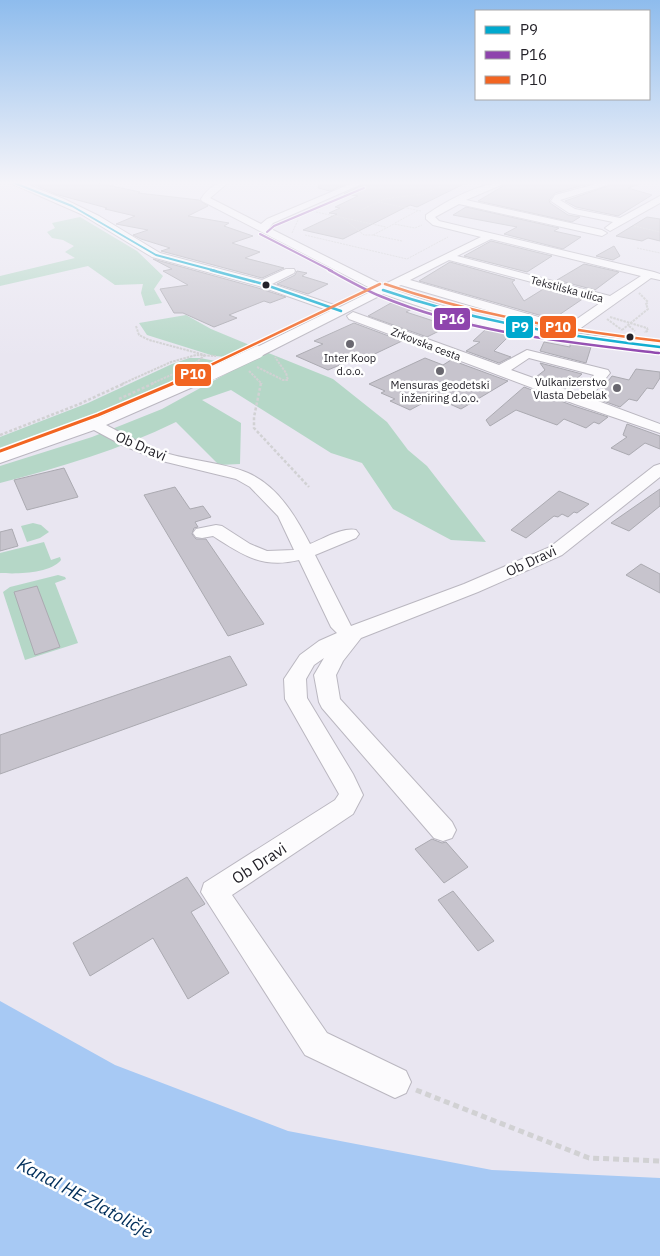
<svg xmlns="http://www.w3.org/2000/svg" width="660" height="1256" font-family="'IBM Plex Sans',sans-serif">
  <style>
    .green { fill: #b5d7c7 }
    .water { fill: #a7c9f4 }
    .building { fill: #c7c4cd; stroke: #abaab1 }
    .lines { fill: none; stroke-linecap: round; stroke-linejoin: round }
    .minor-casing { stroke: #bab7c0; stroke-width: 2 }
    .path-far3 { stroke: #d1d1d3; stroke-width: 1; stroke-dasharray: 2 1; stroke-linecap: butt }
    .path-far2 { stroke: #d1d1d3; stroke-width: 2; stroke-dasharray: 2.5 1; stroke-linecap: butt }
    .path-far1 { stroke: #d1d1d3; stroke-width: 2.5; stroke-dasharray: 3 2; stroke-linecap: butt }
    .path { stroke: #d1d1d3; stroke-width: 5; stroke-dasharray: 6 4; stroke-linecap: butt }
    .minor { fill: #fcfbfd; fill-rule: evenodd }
    .minor-bridge-casing { stroke: #bab7c0; stroke-width: 13; stroke-linecap: butt }
    .minor-bridge { stroke: #fcfbfd; stroke-width: 12 }
    .bus-1-far1-casing { stroke: #fff; stroke-width: 4 }
    .bus-1-casing { stroke: #fff; stroke-width: 5 }
    .bus-2-far1-casing { stroke: #fff; stroke-width: 4 }
    .bus-2-casing { stroke: #fff; stroke-width: 5 }
    .bus-3-far1-casing { stroke: #fff; stroke-width: 5 }
    .bus-3-casing { stroke: #fff; stroke-width: 6 }
    .bus-1-far1 { stroke: #00a9ce; stroke-width: 2 }
    .bus-1 { stroke: #00a9ce; stroke-width: 2.5 }
    .bus-2-far1 { stroke: #8e44ad; stroke-width: 2 }
    .bus-2 { stroke: #8e44ad; stroke-width: 2.5 }
    .bus-3-far1 { stroke: #f26522; stroke-width: 2.5 }
    .bus-3 { stroke: #f26522; stroke-width: 3 }
    .bus-dot { fill: #242229; stroke: #fff; stroke-width: 2 }
    .poi-dot { fill: #69676f; stroke: #fff; stroke-width: 2 }
    .labels { text-anchor: middle; stroke-width: 5; stroke-linejoin: round; paint-order: stroke }
    .far-street-label { font-size: 11px; fill: #242229; stroke: #fff }
    .far-poi-label { font-size: 11px; fill: #242229; stroke: #fff }
    .street-label { font-size: 14px; fill: #242229; stroke: #fff }
    .near-street-label { font-size: 16px; fill: #242229; stroke: #fff }
    .near-water-label { font-size: 18px; font-style: italic; fill: #002e5a; stroke: #fff }
    .line-badge { stroke: #fff; stroke-width: 2 }
    .badge-label { font-size: 14px; text-anchor: middle; font-weight: bold; fill: #fff }
  </style>
  <rect width="100%" height="100%" fill="#e9e6f1"/>
  <!-- green -->
  <g class="green">
    <path d="M 80,217 L 137,251 L 163,276 L 154,289 L 162,303 L 145,306 L 141,293 L 143,284 L 115,285 L 88,266 L 0,286 L 0,276 L 75,258 L 65,252 L 74,246 L 63,240 L 52,238 L 47,232 L 55,228 L 52,223 Z"/>
    <path d="M 186,315 L 211,329 L 252,346 L 228,357 L 214,356 L 147,335 L 139,323 Z"/>
    <path d="M 266,352 L 333,379 L 387,422 L 408,450 L 427,466 L 486,542 L 451,540 L 393,509 L 362,463 L 331,453 L 231,390 L 202,400 L 241,423 L 240,464 L 219,465 L 176,422 C 119,450 61,467 0,483 L 0,466 L 92,437 L 162,409 Z"/>
    <path d="M 189,358 L 200,358 L 226,363 L 112,415 L 0,455 L 0,437 L 88,403 L 172,364 Z"/>
    <path d="M 33,523 L 41,525 L 49,532 L 40,538 L 27,542 L 21,526 Z"/>
    <path d="M 44,542 L 51,560 L 60,557 L 61,560 C 50,574 16,574 0,573 L 0,553 Z"/>
    <path d="M 58,575 L 65,577 L 66,579 L 55,583 L 78,643 L 25,660 L 3,592 L 10,587 Z"/>
  </g>
  <!-- water -->
  <path class="water" d="M 0,1001 L 115,1065 L 288,1131 L 492,1170 L 660,1178 L 660,1256 L 0,1256 Z"/>
  <!-- building -->
  <g class="building">
    <path d="M 29,182 L 93,182 L 140,192 L 138,193 L 199,200 L 208,206 L 188,216 L 229,223 L 224,226 L 253,236 L 232,243 L 260,252 L 245,258 L 284,268 L 262,278 L 161,251 L 170,248 L 141,239 L 133,235 L 148,230 L 116,224 L 135,216 L 105,209 L 107,208 L 55,194 Z"/>
    <path d="M 319,182 L 350,182 L 330,191 L 318,188 Z"/>
    <path d="M 368,182 L 468,182 L 417,207 L 410,205 L 343,239 L 303,230 L 337,214 L 329,213 L 340,208 L 335,207 L 358,196 L 344,194 Z"/>
    <path d="M 510,182 L 595,182 L 555,193 L 549,200 L 550,203 L 568,215 L 580,217 L 572,222 L 478,201 Z"/>
    <path d="M 619,182 L 638,182 L 638,185 L 628,188 L 652,195 L 618,216 L 576,207 L 565,201 Z"/>
    <path d="M 466,207 L 559,228 L 554,231 L 581,237 L 563,249 L 504,234 L 517,227 L 453,215 Z"/>
    <path d="M 647,217 L 660,219 L 660,241 L 648,238 L 642,241 L 616,236 Z"/>
    <path d="M 491,241 L 552,256 L 527,272 L 464,256 Z"/>
    <path d="M 614,246 L 620,256 L 613,260 L 596,256 Z"/>
    <path d="M 153,259 L 258,288 L 286,297 L 270,303 L 264,301 L 229,315 L 237,318 L 214,327 L 183,313 L 174,313 L 160,289 L 188,285 L 163,271 L 172,269 Z"/>
    <path d="M 450,262 L 515,280 L 512,282 L 524,301 L 545,288 L 584,298 L 553,319 L 419,281 Z"/>
    <path d="M 584,264 L 619,272 L 595,290 L 557,280 Z"/>
    <path d="M 297,271 L 307,273 L 302,276 L 328,284 L 308,294 L 277,284 L 295,275 Z"/>
    <path d="M 391,303 L 412,309 L 406,312 L 449,326 L 427,337 L 368,316 Z"/>
    <path d="M 354,323 L 402,341 L 362,360 L 356,358 L 328,370 L 296,356 L 323,344 L 314,341 Z"/>
    <path d="M 486,329 L 511,334 L 494,351 L 511,357 L 499,363 L 466,351 L 480,342 L 473,341 Z"/>
    <path d="M 544,342 L 570,347 L 570,344 L 591,347 L 586,363 L 540,351 Z"/>
    <path d="M 425,358 L 443,365 L 451,360 L 508,381 L 461,409 L 434,397 L 410,410 L 390,401 L 395,399 L 381,393 L 385,391 L 369,384 Z"/>
    <path d="M 540,363 L 582,374 L 566,388 L 536,377 L 545,370 Z"/>
    <path d="M 636,369 L 660,372 L 660,378 L 653,389 L 647,388 L 637,401 L 629,399 L 620,407 L 595,398 L 612,376 L 629,380 Z"/>
    <path d="M 524,387 L 574,406 L 608,417 L 599,424 L 594,422 L 586,428 L 564,419 L 557,425 L 516,410 L 490,426 L 486,420 Z"/>
    <path d="M 627,424 L 660,436 L 660,449 L 645,443 L 629,455 L 611,448 L 627,437 L 623,435 Z"/>
    <path d="M 64,468 L 78,497 L 27,510 L 14,480 Z"/>
    <path d="M 175,487 L 190,509 L 203,506 L 211,517 L 195,522 L 198,527 L 194,528 L 192,534 L 196,539 L 206,539 L 264,624 L 228,636 L 144,495 Z"/>
    <path d="M 660,489 L 660,506 L 629,531 L 611,523 Z"/>
    <path d="M 559,491 L 589,504 L 577,513 L 574,512 L 568,517 L 562,514 L 558,517 L 554,516 L 526,538 L 511,530 Z"/>
    <path d="M 12,529 L 18,546 L 0,551 L 0,532 Z"/>
    <path d="M 641,564 L 660,574 L 660,593 L 626,575 Z"/>
    <path d="M 37,586 L 60,647 L 35,655 L 14,592 Z"/>
    <path d="M 230,656 L 247,685 L 0,774 L 0,735 Z"/>
    <path d="M 432,839 L 442,843 L 446,842 L 468,867 L 444,883 L 415,849 Z"/>
    <path d="M 187,877 L 205,904 L 191,912 L 229,973 L 188,999 L 153,938 L 90,976 L 73,943 Z"/>
    <path d="M 453,891 L 494,941 L 478,951 L 438,900 Z"/>
  </g>
  <g class="lines">
    <!-- minor casing -->
    <g class="minor-casing">
      <g id="minor">
        <path d="M 8,182 L 21,182 L 64,199 L 99,216 L 160,253 L 262,280 L 286,269 L 294,269 L 295,271 L 294,273 L 272,284 L 340,307 L 374,290 L 202,201 L 201,199 C 208,188 216,182 229,182 L 210,198 L 261,224 L 267,219 L 355,182 L 366,182 L 273,223 L 269,228 L 383,285 L 481,237 L 433,225 L 426,219 L 426,215 C 447,200 482,182 508,182 L 466,200 L 602,230 L 607,233 L 602,236 L 459,204 L 435,217 L 439,221 L 654,272 L 660,274 L 660,280 L 651,278 L 578,330 L 551,329 L 401,285 L 392,289 C 430,302 469,316 509,324 C 559,333 610,337 660,343 L 660,351 C 609,345 558,341 508,331 C 466,323 424,308 383,294 L 263,355 L 253,355 L 252,352 L 253,349 L 330,311 L 259,286 L 152,257 L 81,214 ZM 491,239 L 641,276 L 610,296 L 457,256 ZM 449,260 L 603,301 L 571,323 L 556,322 L 410,280 Z"/>
        <path d="M 603,182 L 617,182 L 560,200 L 575,209 L 620,218 L 660,196 L 660,203 L 610,231 L 605,228 L 613,222 L 569,213 L 551,201 L 555,195 Z"/>
        <path d="M 353,312 L 499,365 L 527,350 L 608,370 L 610,373 L 590,398 L 660,424 L 660,433 L 575,404 L 349,319 L 347,316 ZM 529,358 L 594,375 L 578,394 L 511,370 Z"/>
        <path d="M 213,369 L 220,373 L 218,376 L 106,425 C 126,436 147,447 169,454 C 194,461 225,463 248,473 C 278,486 296,517 310,544 C 323,539 342,527 356,530 L 359,534 L 356,538 L 315,555 L 351,626 L 464,584 L 550,547 L 654,466 L 660,464 L 660,477 L 562,555 L 478,592 L 361,638 L 343,661 L 336,675 L 340,699 L 452,822 L 456,830 L 452,838 L 443,841 L 434,838 L 322,708 L 319,702 L 314,675 L 324,658 L 314,665 L 306,679 L 307,698 L 353,774 L 363,795 L 353,814 L 232,895 L 327,1033 L 406,1071 L 411,1082 L 406,1093 L 395,1098 L 305,1055 L 201,892 L 204,883 L 335,800 L 339,794 L 285,699 L 284,679 L 300,655 L 319,641 L 337,633 L 331,627 L 299,560 C 262,569 243,555 213,536 L 202,538 L 196,537 L 193,533 L 196,529 L 216,525 L 222,526 L 250,544 L 267,551 L 294,550 L 278,516 L 250,487 L 236,479 L 158,460 L 122,445 L 94,430 L 0,463 L 0,453 L 103,416 Z"/>
      </g>
    </g>
    <!-- path-far3 -->
    <g class="path-far3">
      <path d="M 378,202 L 384,199 L 424,194 L 445,184 L 432,182"/>
      <path d="M 359,211 L 378,202 L 421,211"/>
      <path d="M 316,212 L 386,227"/>
      <path d="M 344,219 L 364,235 L 373,235"/>
      <path d="M 395,223 L 419,210"/>
      <path d="M 634,226 L 660,232"/>
      <path d="M 292,233 L 298,220"/>
      <path d="M 305,235 L 407,259 L 448,237"/>
      <path d="M 402,241 L 373,235 L 394,224 L 415,228 L 422,225"/>
      <path d="M 637,248 L 660,253"/>
    </g>
    <!-- path-far2 -->
    <g class="path-far2">
      <path d="M 610,317 L 647,328 L 648,331 L 644,332"/>
      <path d="M 607,319 L 622,330"/>
      <path d="M 136,326 L 139,335 L 149,340 L 205,355"/>
      <path d="M 629,326 L 635,331"/>
      <path d="M 622,330 L 648,309 L 646,304 L 648,302 L 639,293"/>
      <path d="M 257,367 L 283,380 L 288,380 L 286,373 L 275,357"/>
      <path d="M 249,371 L 262,384"/>
      <path d="M 122,384 L 171,362 L 196,355 L 216,356"/>
      <path d="M 151,384 L 193,365 L 205,355"/>
    </g>
    <!-- path-far1 -->
    <g class="path-far1">
      <path d="M 261,383 L 254,417 L 254,428 L 309,487"/>
      <path d="M 119,399 L 154,383"/>
      <path d="M 0,435 L 77,405 L 125,383"/>
    </g>
    <!-- path -->
    <path class="path" d="M 416,1090 L 589,1158 L 660,1161"/>
    <!-- minor -->
    <use href="#minor" class="minor"/>
    <!-- minor-bridge casing -->
    <g class="minor-bridge-casing">
      <path id="minor-bridge" d="M 213,373 L 258,352"/>
    </g>
    <!-- minor-bridge -->
    <use href="#minor-bridge" class="minor-bridge"/>
    <!-- bus-1-far1 casing -->
    <g class="bus-1-far1-casing">
      <path id="bus-1-far1" d="M 12,182 L 72,206 L 156,255 L 216,271"/>
    </g>
    <!-- bus-1 casing -->
    <g class="bus-1-casing">
      <g id="bus-1">
        <path d="M 211,270 L 263,284 L 341,311"/>
        <path d="M 383,290 C 473,321 566,336 660,347"/>
      </g>
    </g>
    <!-- bus-2-far1 casing -->
    <g class="bus-2-far1-casing">
      <g id="bus-2-far1">
        <path d="M 267,232 L 274,226 L 364,188"/>
        <path d="M 260,234 L 332,271"/>
      </g>
    </g>
    <!-- bus-2 casing -->
    <g class="bus-2-casing">
      <path id="bus-2" d="M 329,270 C 346,279 363,289 380,296 C 469,333 565,342 659,353"/>
    </g>
    <!-- bus-3-far1 casing -->
    <g class="bus-3-far1-casing">
      <g id="bus-3-far1">
        <path d="M 385,284 C 475,315 566,330 660,341"/>
        <path d="M 171,384 L 380,284"/>
      </g>
    </g>
    <!-- bus-3 casing -->
    <g class="bus-3-casing">
      <path id="bus-3" d="M 0,451 L 98,415 L 174,383"/>
    </g>
    <!-- bus-1-far1 -->
    <use href="#bus-1-far1" class="bus-1-far1"/>
    <!-- bus-1 -->
    <use href="#bus-1" class="bus-1"/>
    <!-- bus-2-far1 -->
    <use href="#bus-2-far1" class="bus-2-far1"/>
    <!-- bus-2 -->
    <use href="#bus-2" class="bus-2"/>
    <!-- bus-3-far1 -->
    <use href="#bus-3-far1" class="bus-3-far1"/>
    <!-- bus-3 -->
    <use href="#bus-3" class="bus-3"/>
  </g>
  <!-- sky -->
  <linearGradient id="sky" x2="0" y2="1"><stop stop-color="#8ebced"/><stop offset="0.51" stop-color="#f5f4f9"/><stop offset="1" stop-color="#f5f4f9" stop-opacity="0"/></linearGradient>
  <rect width="660" height="358" fill="url(#sky)"/>
  <!-- markers -->
  <g class="bus-dot">
    <circle cx="266" cy="285" r="4.5"/>
    <circle cx="630" cy="337" r="4.5"/>
  </g>
  <g class="poi-dot">
    <circle cx="350" cy="344" r="5"/>
    <circle cx="440" cy="371" r="5"/>
    <circle cx="617" cy="388" r="5"/>
  </g>
  <g class="labels">
    <!-- far-street labels -->
    <g class="far-street-label">
      <text transform="translate(567 289) rotate(15)" y="4">Tekstilska ulica</text>
      <text transform="translate(426 344) rotate(21)" y="4">Zrkovska cesta</text>
    </g>
    <!-- far-poi labels -->
    <g class="far-poi-label">
      <text x="350" y="362">Inter Koop<tspan x="350" dy="13">d.o.o.</tspan></text>
      <text x="607" y="386" text-anchor="end">Vulkanizerstvo<tspan x="607" dy="13">Vlasta Debelak</tspan></text>
      <text x="440" y="389">Mensuras geodetski<tspan x="440" dy="13">inženiring d.o.o.</tspan></text>
    </g>
    <!-- street labels -->
    <g class="street-label">
      <text transform="translate(141 446) rotate(23)" y="5">Ob Dravi</text>
      <text transform="translate(531 561) rotate(-25)" y="5">Ob Dravi</text>
    </g>
    <!-- near-street labels -->
    <g class="near-street-label">
      <text transform="translate(259 863) rotate(-33)" y="6">Ob Dravi</text>
    </g>
    <!-- near-water labels -->
    <g class="near-water-label">
      <text transform="translate(85 1198) rotate(28)" y="6">Kanal HE Zlatoličje</text>
    </g>
  </g>
  <g class="line-badge">
    <rect x="433" y="307" width="38" height="24" rx="5" fill="#8e44ad"/>
    <rect x="505" y="315" width="29" height="24" rx="5" fill="#00a9ce"/>
    <rect x="539" y="315" width="38" height="24" rx="5" fill="#f26522"/>
    <rect x="174" y="363" width="38" height="24" rx="5" fill="#f26522"/>
  </g>
  <g class="badge-label">
    <text x="452" y="324">P16</text>
    <text x="520" y="332">P9</text>
    <text x="558" y="332">P10</text>
    <text x="193" y="379">P10</text>
  </g>
  <!-- legend -->
  <rect x="475" y="10" width="175" height="90" fill="#ffffff" stroke="#a7a7a9"/>
  <rect x="485" y="26" width="25" height="8" fill="#00a9ce" stroke="#a7a7a9"/>
  <text x="520" y="35" font-size="15" fill="#242229">P9</text>
  <rect x="485" y="51" width="25" height="8" fill="#8e44ad" stroke="#a7a7a9"/>
  <text x="520" y="60" font-size="15" fill="#242229">P16</text>
  <rect x="485" y="76" width="25" height="8" fill="#f26522" stroke="#a7a7a9"/>
  <text x="520" y="85" font-size="15" fill="#242229">P10</text>
</svg>
